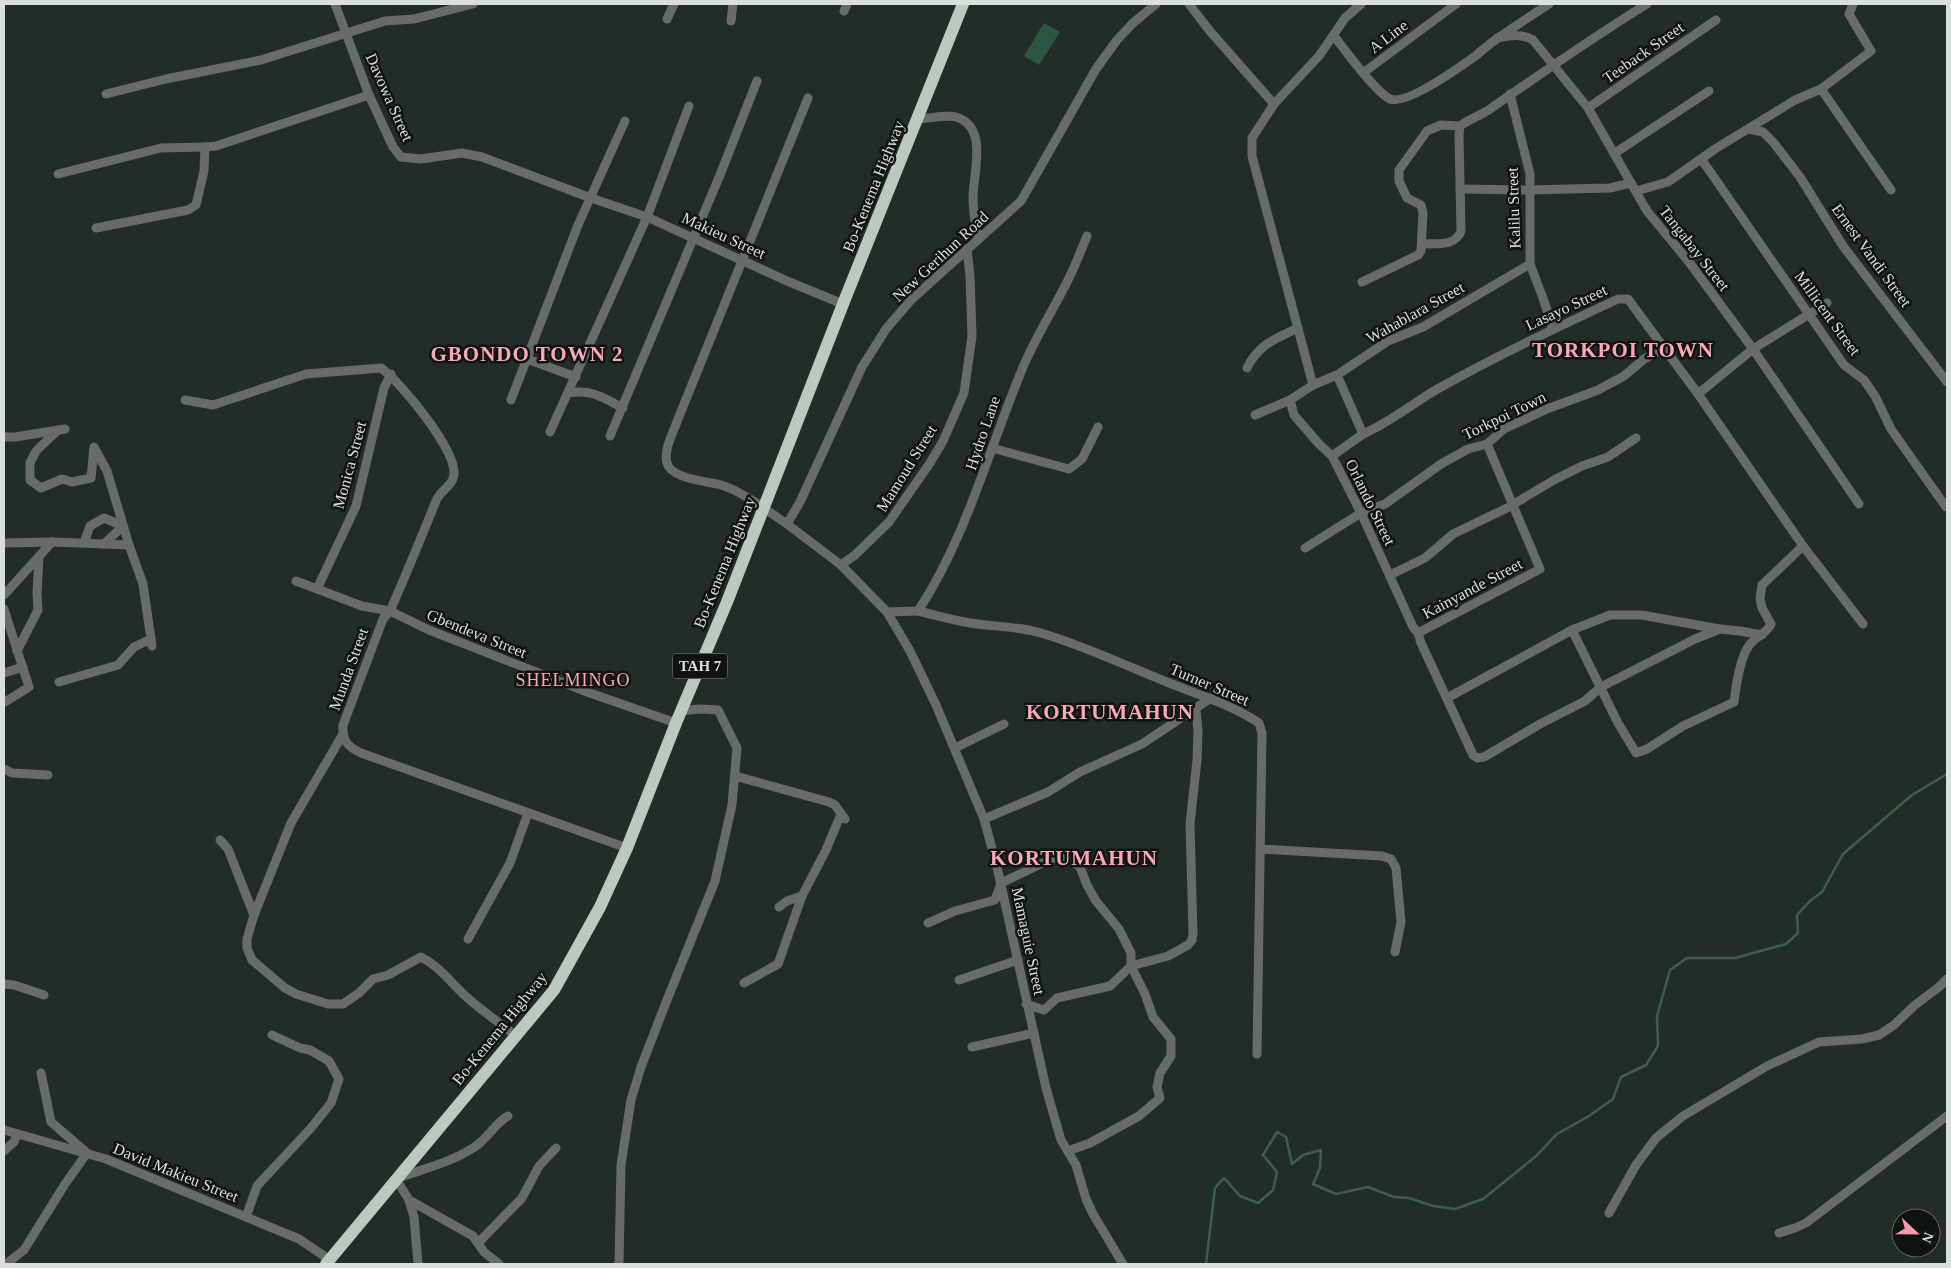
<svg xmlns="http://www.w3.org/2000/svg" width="1951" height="1268" font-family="'Times New Roman',serif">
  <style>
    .green { fill: #2b5741 }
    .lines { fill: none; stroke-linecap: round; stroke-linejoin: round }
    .stream { stroke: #415b4f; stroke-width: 2.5 }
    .minor { stroke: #676c69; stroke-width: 9 }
    .highway { stroke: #bcc9c1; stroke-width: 12 }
    .labels { text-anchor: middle; stroke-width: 5; stroke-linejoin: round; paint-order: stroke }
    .shield { fill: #0f1411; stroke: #9ca29e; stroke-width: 1 }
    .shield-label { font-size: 15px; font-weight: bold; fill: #d9dfdb }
    .street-label { font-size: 16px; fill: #d9dfdb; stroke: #0f1411 }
    .neighbourhood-label { font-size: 18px; letter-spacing: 1px; fill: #fca8b4; stroke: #0f1411 }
    .district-label { font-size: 21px; font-weight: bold; letter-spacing: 1px; fill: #fca8b4; stroke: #0f1411 }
  </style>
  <rect width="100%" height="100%" fill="#232d27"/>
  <polygon class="green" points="1044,23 1060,32 1039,65 1024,56"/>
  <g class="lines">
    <polyline class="stream" points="1206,1264 1215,1188 1224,1178 1240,1196 1258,1203 1273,1190 1277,1172 1263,1155 1277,1132 1286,1137 1292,1164 1303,1155 1321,1150 1320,1168 1313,1184 1336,1194 1368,1187 1394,1197 1409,1198 1433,1206 1455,1209 1483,1199 1535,1157 1557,1134 1589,1116 1613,1099 1621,1077 1646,1065 1658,1046 1657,1016 1670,970 1687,958 1735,958 1786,944 1798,933 1797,915 1810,901 1822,892 1843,854 1912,795 1947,774"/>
    <g class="minor">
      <polyline points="335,4 369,95 393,147 401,157 421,159 462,153 482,157 591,198 647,217 787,281 843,304"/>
      <polyline points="1189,4 1209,30 1274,104"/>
      <polyline points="1361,4 1345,18 1319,56 1274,104 1252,138 1252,156 1313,385 1290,400 1294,415 1319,444 1332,456 1361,513 1413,627 1418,633 1421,643 1473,755 1477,758 1484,757 1540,724 1585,701 1601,687 1695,639 1720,629 1740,631 1762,635"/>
      <polyline points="844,11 847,4"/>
      <polyline points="667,19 674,4"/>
      <polyline points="731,21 733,4"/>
      <path d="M1334,36C1345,50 1376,93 1390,99C1406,106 1460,67 1474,57C1482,51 1489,44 1498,38C1515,26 1532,15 1549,4"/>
      <path d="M1497,38C1511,36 1521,33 1533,40L1588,108L1647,211L1689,262L1753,349L1859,504"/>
      <polyline points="1363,73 1456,4"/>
      <polyline points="1821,89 1871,51 1849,14 1853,4"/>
      <polyline points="106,94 166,79 261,60 385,21 414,19 473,4"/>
      <polyline points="1510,94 1530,174 1530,264 1543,298 1553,329"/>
      <path d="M808,98L678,419C674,431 663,450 667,463C671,479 707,481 721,485C742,491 769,512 787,524L800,502L862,367L886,329L911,300L1021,201L1096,69L1117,40L1133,23L1156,4"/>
      <polyline points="1588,108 1716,20"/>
      <path d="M918,119C928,119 946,114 956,117C989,127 973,173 973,198C973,212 976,226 978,240"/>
      <polyline points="1749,129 1763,132 1773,142 1800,177 1843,246 1947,382"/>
      <polyline points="1615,153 1709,91"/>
      <polyline points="1702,160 1844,365 1864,380 1875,396 1891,429 1946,507"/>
      <polyline points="58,174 161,148 205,147"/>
      <polyline points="1460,189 1530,190 1610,188 1631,183"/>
      <polyline points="1636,191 1668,182 1715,149 1795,100 1821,89 1891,190"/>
      <polyline points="96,228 188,210 196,205 204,171 205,147 216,146 369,95"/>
      <path d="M1422,244C1437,243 1455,247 1461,231L1459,135L1460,126C1469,119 1480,116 1490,109C1542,73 1593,37 1647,4"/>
      <polyline points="1362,282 1418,255 1421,251 1423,213 1421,205 1407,198 1399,181 1399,170 1427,131 1441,125 1460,126"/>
      <polyline points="527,359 576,377"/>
      <path d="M1247,368C1259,344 1275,339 1298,328"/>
      <path d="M1337,375L1363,434C1391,422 1414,402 1441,387C1498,355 1558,327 1618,299H1628L1698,394L1803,546"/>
      <polyline points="1313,385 1337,375 1388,341 1423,327 1530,264"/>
      <path d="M569,393C591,389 604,398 623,408"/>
      <polyline points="1698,394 1753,349 1827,303"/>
      <path d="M185,400L213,405L306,374L381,368C401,382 455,449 454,473C454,486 440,490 436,501C421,538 406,575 390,611L383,619L343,725C342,741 348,747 361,753L627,848"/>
      <polyline points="511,400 578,225 625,121"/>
      <polyline points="1255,415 1290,400"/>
      <polyline points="57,431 36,451 30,463 30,480 41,488 62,479 72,482 91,478 94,447 107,471 129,545 143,584 152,646"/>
      <polyline points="550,432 647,217 689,106"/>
      <polyline points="610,436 720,175 757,81"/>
      <polyline points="4,437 15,437 65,429"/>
      <polyline points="992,448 1069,469 1082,459 1098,427"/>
      <polyline points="1332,456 1363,434"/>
      <polyline points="787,524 841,565 887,612 910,651 936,705 984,819 997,867 1046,1088 1061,1140 1076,1165 1086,1199 1093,1214 1123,1264"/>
      <polyline points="4,543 52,542 129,545"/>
      <polyline points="84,543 90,526 104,518 123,526 104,544"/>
      <polyline points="1305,548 1361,513 1385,504 1441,464 1468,449 1487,444 1504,429 1547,409 1598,390 1624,376 1644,359 1664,348"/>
      <polyline points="841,565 855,555 889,522 930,463 943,441 964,393 972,336 970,276 967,249"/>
      <polyline points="1390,575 1425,558 1453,534 1507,508 1554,480 1582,466 1608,457 1636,438"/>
      <polyline points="296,581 362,606 390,611 429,630 587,692 676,723"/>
      <polyline points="317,589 356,506 384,388 391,374"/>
      <polyline points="4,595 52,542"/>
      <polyline points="4,609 29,687 5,702"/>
      <path d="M918,611C935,615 952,620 970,623C994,627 1017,626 1041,633C1082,645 1122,664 1162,680C1195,694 1229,703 1259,723L1262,733C1260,840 1258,947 1257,1054"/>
      <path d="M887,612L918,611C966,538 988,452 1021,372C1034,339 1054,309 1069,278C1076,264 1081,250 1087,236"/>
      <path d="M1572,630L1618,723L1636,753L1647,749L1683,726L1734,702C1736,686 1740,655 1751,643C1758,635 1766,634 1771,624L1762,608L1760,598L1762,585L1803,546L1863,624"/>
      <polyline points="1418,633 1540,569 1487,444"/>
      <polyline points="17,651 38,610 37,594 39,556"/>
      <polyline points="4,673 23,667"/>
      <polyline points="59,682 118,665 134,647 151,639"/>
      <polyline points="1447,698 1572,630 1610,615 1642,615 1719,629"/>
      <polyline points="955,748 1004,724"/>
      <polyline points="4,769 12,773 48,775"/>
      <polyline points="735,776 829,802 835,805 845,819"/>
      <polyline points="984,819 1048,792 1080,772 1142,744 1211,698"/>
      <path d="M220,840L228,849L254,915L247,939V948L252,960L285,988L296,994L328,1004H343L359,993L373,979L388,975L421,957C441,967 453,986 470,1000C485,1013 501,1024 516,1036"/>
      <polyline points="1261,849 1382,856 1391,859 1396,868 1401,922 1395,952"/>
      <polyline points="779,907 787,901 802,896 826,850 841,814"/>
      <polyline points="254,915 291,823 343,734"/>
      <polyline points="928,923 955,911 995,900 1001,883 1060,855 1080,867 1087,885 1096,901 1119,929 1131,953 1131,966 1145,994 1153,1017 1171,1039 1171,1056 1160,1073 1157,1087 1160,1098 1139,1116 1090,1143 1068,1151"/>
      <polyline points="468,939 510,863 528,813"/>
      <polyline points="959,980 1018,960"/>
      <polyline points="744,983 778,964 802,896"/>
      <polyline points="4,984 14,985 44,995"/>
      <polyline points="1026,1004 1044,1010 1057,998 1110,986 1131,966 1168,956 1188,945 1192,940 1193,933 1190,824 1197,760 1198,731 1196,710"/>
      <polyline points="972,1047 1034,1033"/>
      <polyline points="4,1130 106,1159 299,1239 330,1260"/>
      <polyline points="4,1151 14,1142 17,1135"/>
      <polyline points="409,1200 473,1236 484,1252 499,1264"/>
      <polyline points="1609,1213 1636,1165 1656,1138 1683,1116 1767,1066 1819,1042 1862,1039 1879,1035 1894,1025 1915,1005 1939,987 1947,979"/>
      <polyline points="246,1217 257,1186 311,1128 331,1103 339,1079 329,1061 310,1050 300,1048 272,1035"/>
      <polyline points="1779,1233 1795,1228 1806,1223 1947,1116"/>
      <polyline points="478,1243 522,1198 539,1166 556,1148"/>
      <polyline points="6,1264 24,1250 65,1184 87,1153 51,1122 41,1073"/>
      <path d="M418,1264L414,1217L409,1200L396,1179C422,1169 450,1163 473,1148C487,1140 494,1124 508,1116"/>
      <polyline points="619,1264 621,1165 631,1100 641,1067 667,1000 715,881 732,805 737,748 718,710 700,709 681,711"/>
    </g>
    <polyline class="highway" points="326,1264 554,990 600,907 627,848 676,723 727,602 843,304 963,4"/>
  </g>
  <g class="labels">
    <rect class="shield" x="672.5" y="653.5" width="55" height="25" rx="4"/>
    <g class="shield-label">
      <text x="700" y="671">TAH 7</text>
    </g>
    <g class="street-label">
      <text transform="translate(1388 36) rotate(-37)" y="6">A Line</text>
      <text transform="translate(1643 52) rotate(-35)" y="6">Teeback Street</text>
      <text transform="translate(390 97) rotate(66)" y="6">Davowa Street</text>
      <text transform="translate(873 186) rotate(-68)" y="6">Bo-Kenema Highway</text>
      <text transform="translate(1513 208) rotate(-92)" y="6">Kalilu Street</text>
      <text transform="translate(724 235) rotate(25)" y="6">Makieu Street</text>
      <text transform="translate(1695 248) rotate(52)" y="6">Tangabay Street</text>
      <text transform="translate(1872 255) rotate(54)" y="6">Ernest Vandi Street</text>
      <text transform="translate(940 256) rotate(-43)" y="6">New Gerihun Road</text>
      <text transform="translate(1566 307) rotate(-25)" y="6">Lasayo Street</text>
      <text transform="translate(1415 312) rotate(-29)" y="6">Wahablara Street</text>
      <text transform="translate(1828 313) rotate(54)" y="6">Millicent Street</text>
      <text transform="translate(1504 415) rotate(-26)" y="6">Torkpoi Town</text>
      <text transform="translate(982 433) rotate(-71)" y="6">Hydro Lane</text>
      <text transform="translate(349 465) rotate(-75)" y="6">Monica Street</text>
      <text transform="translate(906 468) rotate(-58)" y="6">Mamoud Street</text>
      <text transform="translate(1371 502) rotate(64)" y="6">Orlando Street</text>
      <text transform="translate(724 562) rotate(-68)" y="6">Bo-Kenema Highway</text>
      <text transform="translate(1472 588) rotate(-28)" y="6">Kainyande Street</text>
      <text transform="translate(477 633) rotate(22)" y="6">Gbendeva Street</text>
      <text transform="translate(348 669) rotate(-70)" y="6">Munda Street</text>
      <text transform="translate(1210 684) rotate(23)" y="6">Turner Street</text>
      <text transform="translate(1029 941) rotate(78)" y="6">Mamaguie Street</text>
      <text transform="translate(499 1028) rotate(-51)" y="6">Bo-Kenema Highway</text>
      <text transform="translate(176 1172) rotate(22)" y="6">David Makieu Street</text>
    </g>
    <g class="neighbourhood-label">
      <text x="573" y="686">SHELMINGO</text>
    </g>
    <g class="district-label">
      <text x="1623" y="357">TORKPOI TOWN</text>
      <text x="527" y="361">GBONDO TOWN 2</text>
      <text x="1110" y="719">KORTUMAHUN</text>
      <text x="1074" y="865">KORTUMAHUN</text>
    </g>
  </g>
  <rect width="1951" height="1268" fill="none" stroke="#d9dfdb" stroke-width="10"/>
  <g transform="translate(1916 1233) rotate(112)"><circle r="24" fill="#0f1411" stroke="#606562"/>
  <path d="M0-4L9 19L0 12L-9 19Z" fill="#f39aa7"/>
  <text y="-8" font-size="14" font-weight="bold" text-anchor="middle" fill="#d9dfdb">N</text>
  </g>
</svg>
